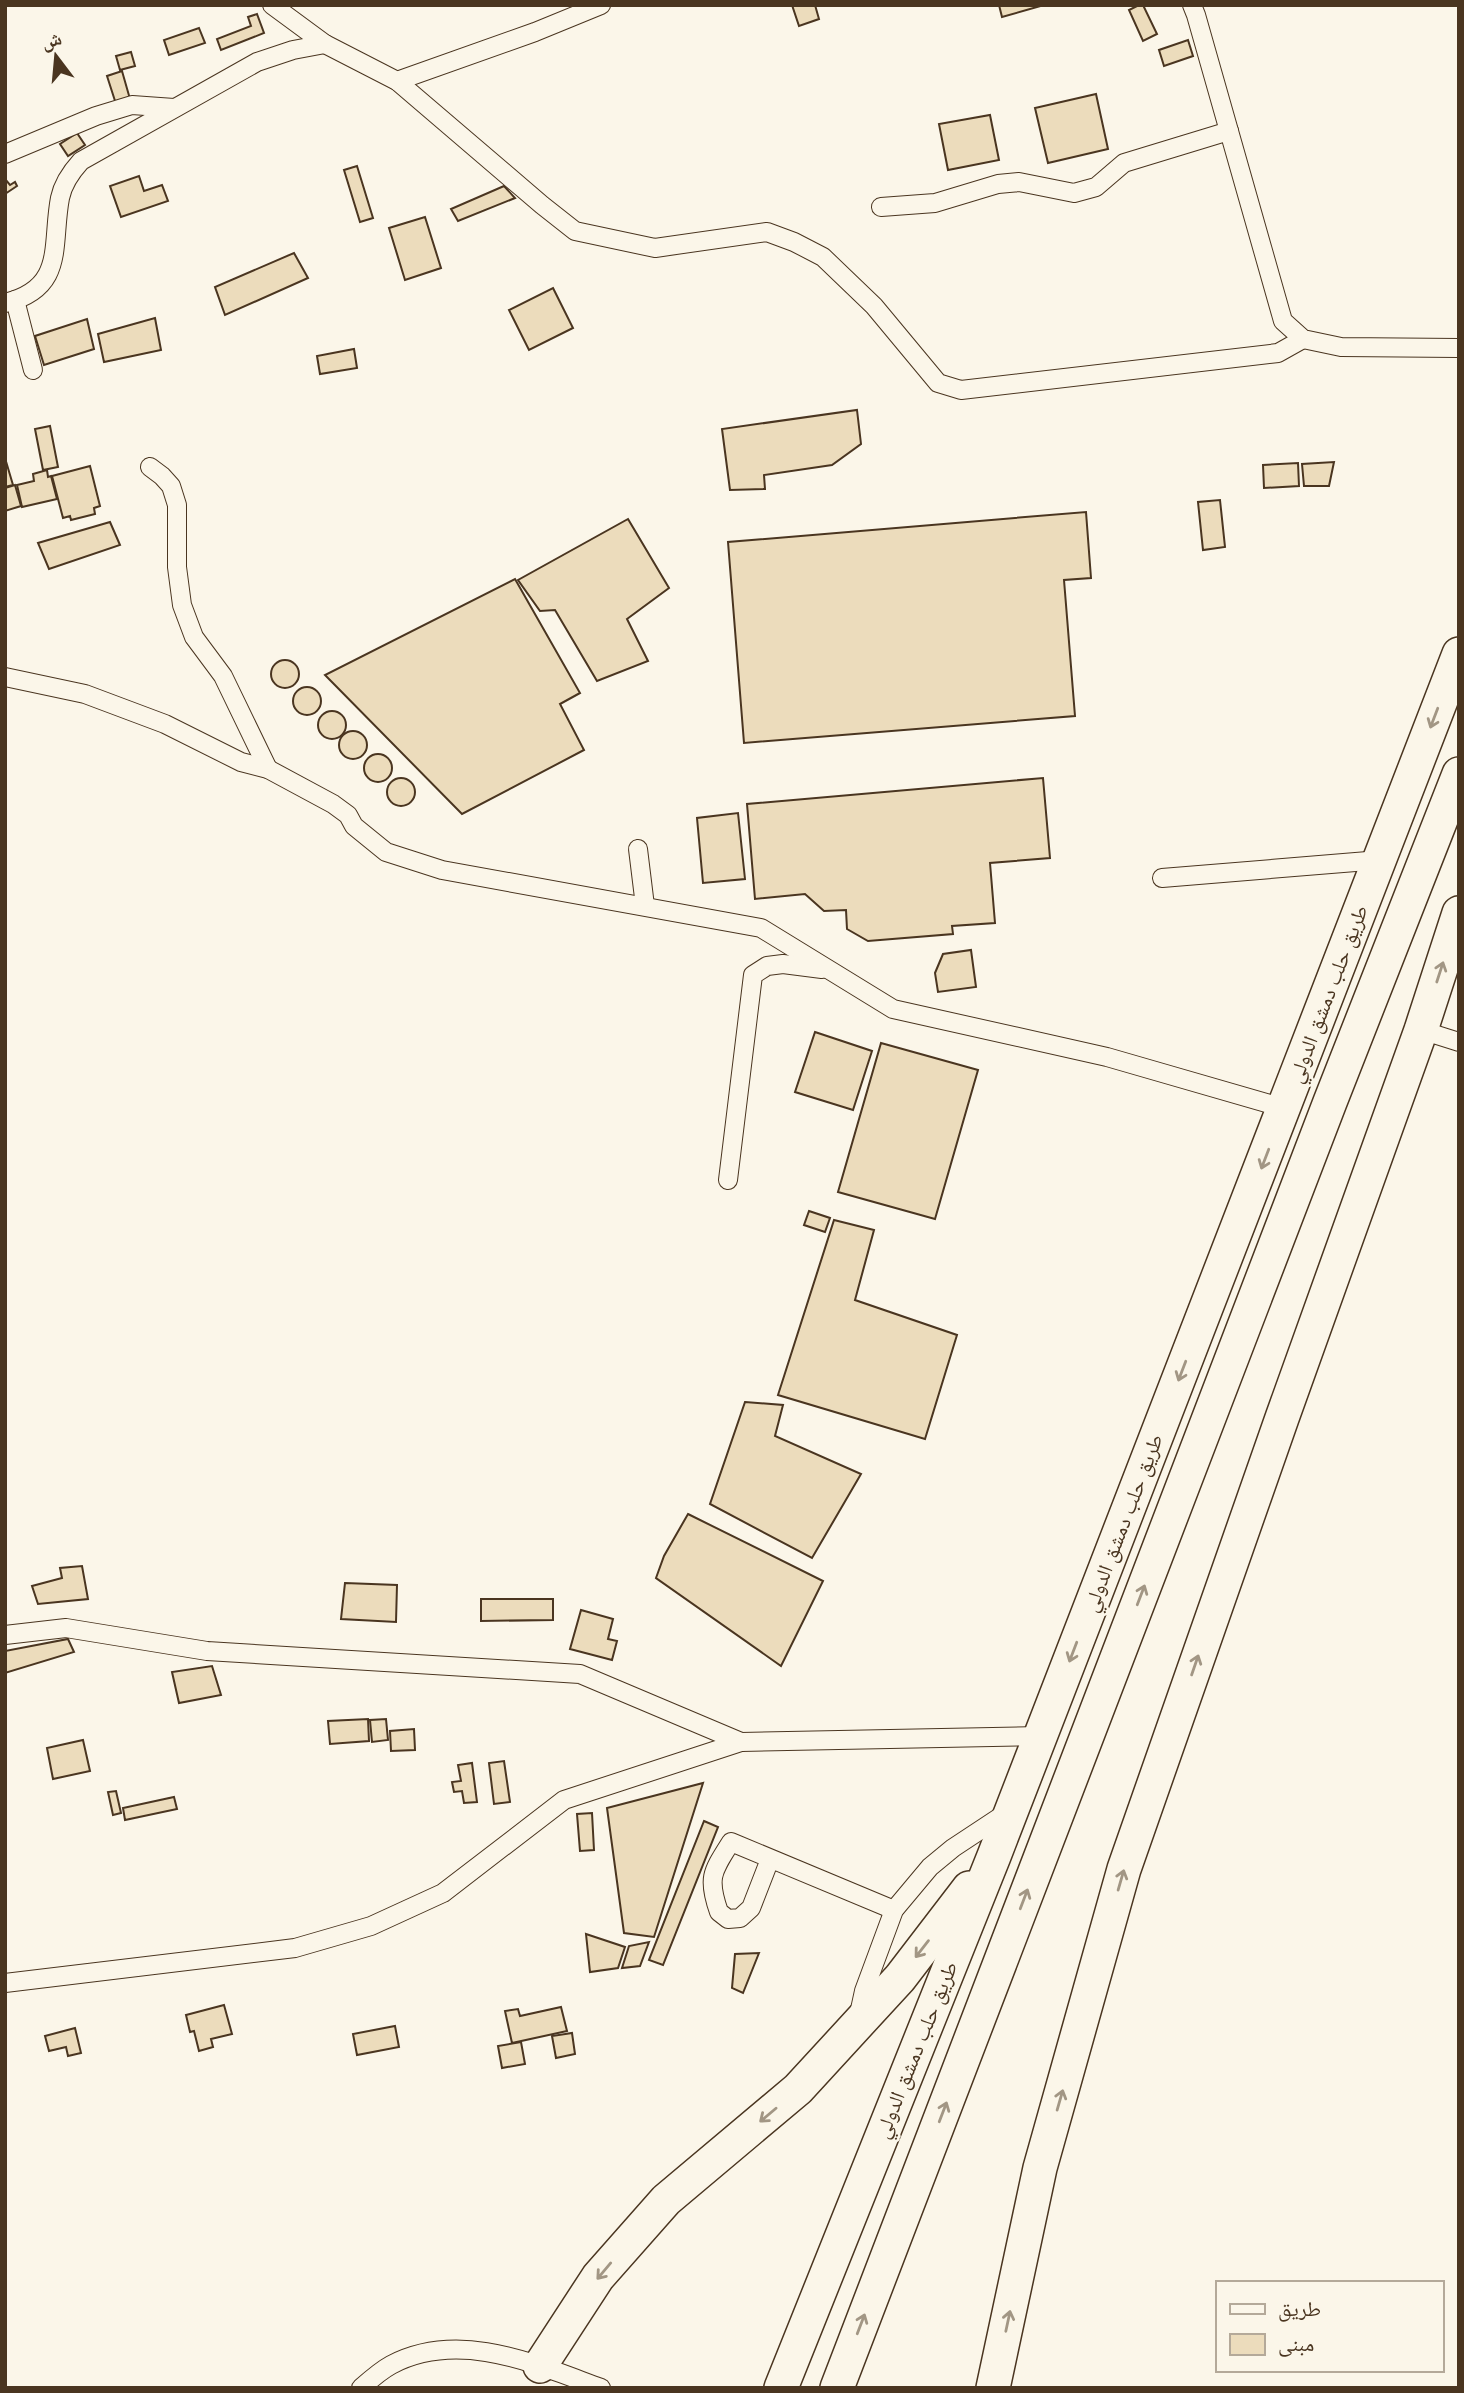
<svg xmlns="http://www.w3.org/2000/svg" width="1464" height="2393" font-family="'Space Grotesk','Noto Naskh Arabic',sans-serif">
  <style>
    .building { fill: #ecdcbc; stroke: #4a3520; stroke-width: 2 }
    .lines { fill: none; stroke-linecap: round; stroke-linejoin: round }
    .minor-casing { stroke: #4a3520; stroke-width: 20 }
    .motorway-casing { stroke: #4a3520; stroke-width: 36 }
    .minor { stroke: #fbf6e9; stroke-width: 18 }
    .motorway { stroke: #fbf6e9; stroke-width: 33 }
    .oneway { stroke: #a29684 }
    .labels { text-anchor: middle; stroke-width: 5; stroke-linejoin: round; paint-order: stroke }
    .street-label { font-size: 21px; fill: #4a3520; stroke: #fbf6e9 }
  </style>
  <rect width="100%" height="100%" fill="#fbf6e9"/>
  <g class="building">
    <polygon points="792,5 815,5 819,19 799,26"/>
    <polygon points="999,5 1044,5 1002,17"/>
    <polygon points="1139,5 1143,5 1157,34 1143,41 1129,10"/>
    <polygon points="257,14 264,33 221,50 217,39 251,26 248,17"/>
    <polygon points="199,28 205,43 169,55 164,40"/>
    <polygon points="1188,40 1193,56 1164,66 1159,50"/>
    <polygon points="131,52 135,66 120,70 116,56"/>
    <polygon points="122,71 130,99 116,104 107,76"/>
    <polygon points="1096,94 1108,149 1048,163 1035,108"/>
    <polygon points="990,115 999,160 948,170 939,124"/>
    <polygon points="77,133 85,145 68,156 60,144"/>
    <polygon points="357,166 373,218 360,222 344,170"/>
    <polygon points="139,176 144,191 162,185 168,201 121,217 110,186"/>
    <polygon points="5,179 10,185 15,182 17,186 5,194"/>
    <polygon points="504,186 515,198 458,221 451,209"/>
    <polygon points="425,217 441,268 405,280 389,228"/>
    <polygon points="294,253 308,278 225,315 215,287"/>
    <polygon points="553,288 573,328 529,350 509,310"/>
    <polygon points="155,318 161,350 104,362 98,334"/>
    <polygon points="87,319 94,349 44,365 35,336"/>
    <polygon points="354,349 357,368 320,374 317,356"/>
    <polygon points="857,410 861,444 832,465 764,475 765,489 730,490 722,429"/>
    <polygon points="50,426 58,467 43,470 35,429"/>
    <polygon points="5,458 13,485 5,487"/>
    <polygon points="1334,462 1329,486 1304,486 1302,464"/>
    <polygon points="1298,463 1299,486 1264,488 1263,465"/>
    <polygon points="90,466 100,506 94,508 95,514 71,520 70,516 63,518 52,476"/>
    <polygon points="47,470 48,477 51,476 57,499 22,507 17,485 34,481 33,474"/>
    <polygon points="15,485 21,506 5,511 5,488"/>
    <polygon points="1220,500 1225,547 1203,550 1198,502"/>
    <polygon points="1086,512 1091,578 1064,580 1075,716 744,743 728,542"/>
    <polygon points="628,519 669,588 627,619 648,661 597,681 555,610 540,611 518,580"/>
    <polygon points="110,522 120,545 49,569 38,543"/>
    <polygon points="515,579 580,693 560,704 584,750 462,814 325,675"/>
    <circle cx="285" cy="674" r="14"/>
    <circle cx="307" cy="701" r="14"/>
    <circle cx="332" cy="725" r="14"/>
    <circle cx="353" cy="745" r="14"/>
    <circle cx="378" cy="768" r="14"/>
    <circle cx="401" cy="792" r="14"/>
    <polygon points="1043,778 1050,858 990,863 995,923 952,926 953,934 868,941 847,929 846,910 824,911 805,894 755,899 747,804"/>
    <polygon points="738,813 745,879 703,883 697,818"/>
    <polygon points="971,950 976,987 938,992 935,973 943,954"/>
    <polygon points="815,1032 872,1051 853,1110 795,1092"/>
    <polygon points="881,1043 978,1070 935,1219 838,1192"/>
    <polygon points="809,1211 830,1218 825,1232 804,1225"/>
    <polygon points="834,1220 874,1230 855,1300 957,1335 925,1439 778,1395"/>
    <polygon points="745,1402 783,1405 775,1436 861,1474 812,1558 710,1504"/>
    <polygon points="688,1514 823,1581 781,1666 656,1578 664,1556"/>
    <polygon points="82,1566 88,1599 38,1604 32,1586 62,1578 60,1568"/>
    <polygon points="345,1583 397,1585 396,1622 341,1619"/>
    <polygon points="481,1599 553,1599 553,1620 481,1621"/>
    <polygon points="581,1610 613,1619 608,1639 617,1641 612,1660 570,1649"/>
    <polygon points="68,1639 74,1652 5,1673 5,1651"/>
    <polygon points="212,1666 221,1695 179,1703 172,1672"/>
    <polygon points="368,1719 369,1741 330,1744 328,1721"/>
    <polygon points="386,1719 388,1740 372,1742 370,1720"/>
    <polygon points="414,1729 415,1750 391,1751 390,1731"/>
    <polygon points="83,1740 90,1771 53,1779 47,1748"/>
    <polygon points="504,1761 510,1802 494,1804 489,1763"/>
    <polygon points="472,1763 477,1802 464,1803 462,1791 454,1792 452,1782 461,1781 458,1765"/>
    <polygon points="703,1783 654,1937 624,1933 607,1808"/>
    <polygon points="116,1791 121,1813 113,1815 108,1792"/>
    <polygon points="174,1797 177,1809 125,1820 123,1808"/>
    <polygon points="592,1813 594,1850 580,1851 577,1814"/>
    <polygon points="704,1821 718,1827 663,1965 649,1960"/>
    <polygon points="586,1934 625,1947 618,1968 590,1972"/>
    <polygon points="649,1942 640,1966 622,1968 629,1946"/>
    <polygon points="759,1953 743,1993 732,1988 735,1954"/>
    <polygon points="224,2005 232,2034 211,2039 213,2047 199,2051 194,2031 190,2032 186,2015"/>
    <polygon points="561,2007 567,2031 512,2043 505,2011 518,2009 520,2016"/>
    <polygon points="395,2026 399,2047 357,2055 353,2034"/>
    <polygon points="75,2028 81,2053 68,2056 66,2047 49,2051 45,2036"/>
    <polygon points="572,2033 575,2054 556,2058 552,2036"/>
    <polygon points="521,2042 525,2064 502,2068 498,2046"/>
  </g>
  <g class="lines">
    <g class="minor-casing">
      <g id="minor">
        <polyline points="272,5 325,44 397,81 542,205 575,231 655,248 767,232 794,242 823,257 874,306 938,383 961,390 1278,353 1303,339"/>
        <polyline points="1192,5 1196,15 1283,321 1303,339 1341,347 1459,348"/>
        <polyline points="397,81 535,32 601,5"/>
        <polyline points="5,154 96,116 132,105 174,108"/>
        <polyline points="881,207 935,203 998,184 1019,182 1074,193 1096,187 1124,163 1229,131"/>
        <polyline points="15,300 33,370"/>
        <path d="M5,303C66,288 51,245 60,198C63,183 71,172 81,161L257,62L293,50L325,44"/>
        <polyline points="150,467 162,476 171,486 177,505 177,567 182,605 194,637 223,676 268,769"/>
        <polyline points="5,677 85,694 165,724 241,762 268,769 333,804 348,815 354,826 386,852 442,870 761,928 893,1009 1107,1057 1284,1108"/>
        <polyline points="638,849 645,906"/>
        <polyline points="1162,878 1380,860"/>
        <polyline points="1421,1030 1459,1042"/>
        <polyline points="728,1180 753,975 767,966 783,964 822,969"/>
        <polyline points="5,1635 66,1628 207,1651 580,1674 741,1742 1040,1736"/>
        <path d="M770,1859L751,1908L740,1918L728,1919L719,1912C707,1878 712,1872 731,1842L894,1910"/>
        <polyline points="5,1983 295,1948 371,1926 443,1893 564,1800 741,1742"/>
        <polyline points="859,2014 864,1991 894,1910 930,1867 953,1848 1006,1813"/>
        <path d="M361,2388C370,2380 380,2371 391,2365C459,2329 535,2364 601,2388"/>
      </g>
    </g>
    <g class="motorway-casing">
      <g id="motorway">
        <polyline points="540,2366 598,2277 666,2200 798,2089 900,1978 969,1888"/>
        <polyline points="781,2388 994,1856 1459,654"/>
        <polyline points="837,2388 1330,1102 1459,774"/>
        <polyline points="993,2388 1040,2168 1124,1869 1282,1418 1421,1030 1459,913"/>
      </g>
    </g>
    <use href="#minor" class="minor"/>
    <use href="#motorway" class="motorway"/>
  </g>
  <defs><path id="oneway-shaft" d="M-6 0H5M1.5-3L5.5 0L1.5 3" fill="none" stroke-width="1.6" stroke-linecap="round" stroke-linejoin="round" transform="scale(1.75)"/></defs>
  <g class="oneway">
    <use href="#oneway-shaft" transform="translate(1434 718) rotate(111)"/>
    <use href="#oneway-shaft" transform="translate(1440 972) rotate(-72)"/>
    <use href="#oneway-shaft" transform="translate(1265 1159) rotate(111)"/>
    <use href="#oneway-shaft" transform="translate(1182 1371) rotate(111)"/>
    <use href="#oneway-shaft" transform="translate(1141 1595) rotate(-69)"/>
    <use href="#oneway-shaft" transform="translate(1073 1652) rotate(111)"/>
    <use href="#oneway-shaft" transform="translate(1195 1665) rotate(-71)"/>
    <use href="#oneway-shaft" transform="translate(1121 1880) rotate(-74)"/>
    <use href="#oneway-shaft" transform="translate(1024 1899) rotate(-69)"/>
    <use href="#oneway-shaft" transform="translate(922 1949) rotate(128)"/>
    <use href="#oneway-shaft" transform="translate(1060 2100) rotate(-74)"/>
    <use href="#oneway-shaft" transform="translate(943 2112) rotate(-69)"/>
    <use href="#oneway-shaft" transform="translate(768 2115) rotate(140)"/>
    <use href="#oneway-shaft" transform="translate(604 2271) rotate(130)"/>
    <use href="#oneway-shaft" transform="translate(1008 2321) rotate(-78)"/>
    <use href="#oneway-shaft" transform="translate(861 2324) rotate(-69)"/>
  </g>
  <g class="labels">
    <g class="street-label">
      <text transform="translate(1328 994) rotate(-69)" y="7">طريق حلب دمشق الدولي</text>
      <text transform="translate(1123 1523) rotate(-69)" y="7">طريق حلب دمشق الدولي</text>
      <text transform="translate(916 2050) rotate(-68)" y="7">طريق حلب دمشق الدولي</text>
    </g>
  </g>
  <rect width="1464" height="2393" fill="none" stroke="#4a3520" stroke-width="14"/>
  <rect x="1216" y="2281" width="228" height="91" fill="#fbf6e9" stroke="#b4a999" stroke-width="2"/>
  <rect x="1230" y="2304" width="35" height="10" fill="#fbf6e9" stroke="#b4a999" stroke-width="2"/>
  <text x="1278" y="2316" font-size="21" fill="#4a3520">طريق</text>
  <rect x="1230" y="2334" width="35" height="21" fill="#ecdcbc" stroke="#b4a999" stroke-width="2"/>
  <text x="1278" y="2351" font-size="21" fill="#4a3520">مبنى</text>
  <g transform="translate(56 56) rotate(344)" stroke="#fbf6e9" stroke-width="5" paint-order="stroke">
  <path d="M0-5L12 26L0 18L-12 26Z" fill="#4a3520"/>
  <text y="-10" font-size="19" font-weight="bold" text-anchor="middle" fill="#4a3520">ش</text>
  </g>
</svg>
